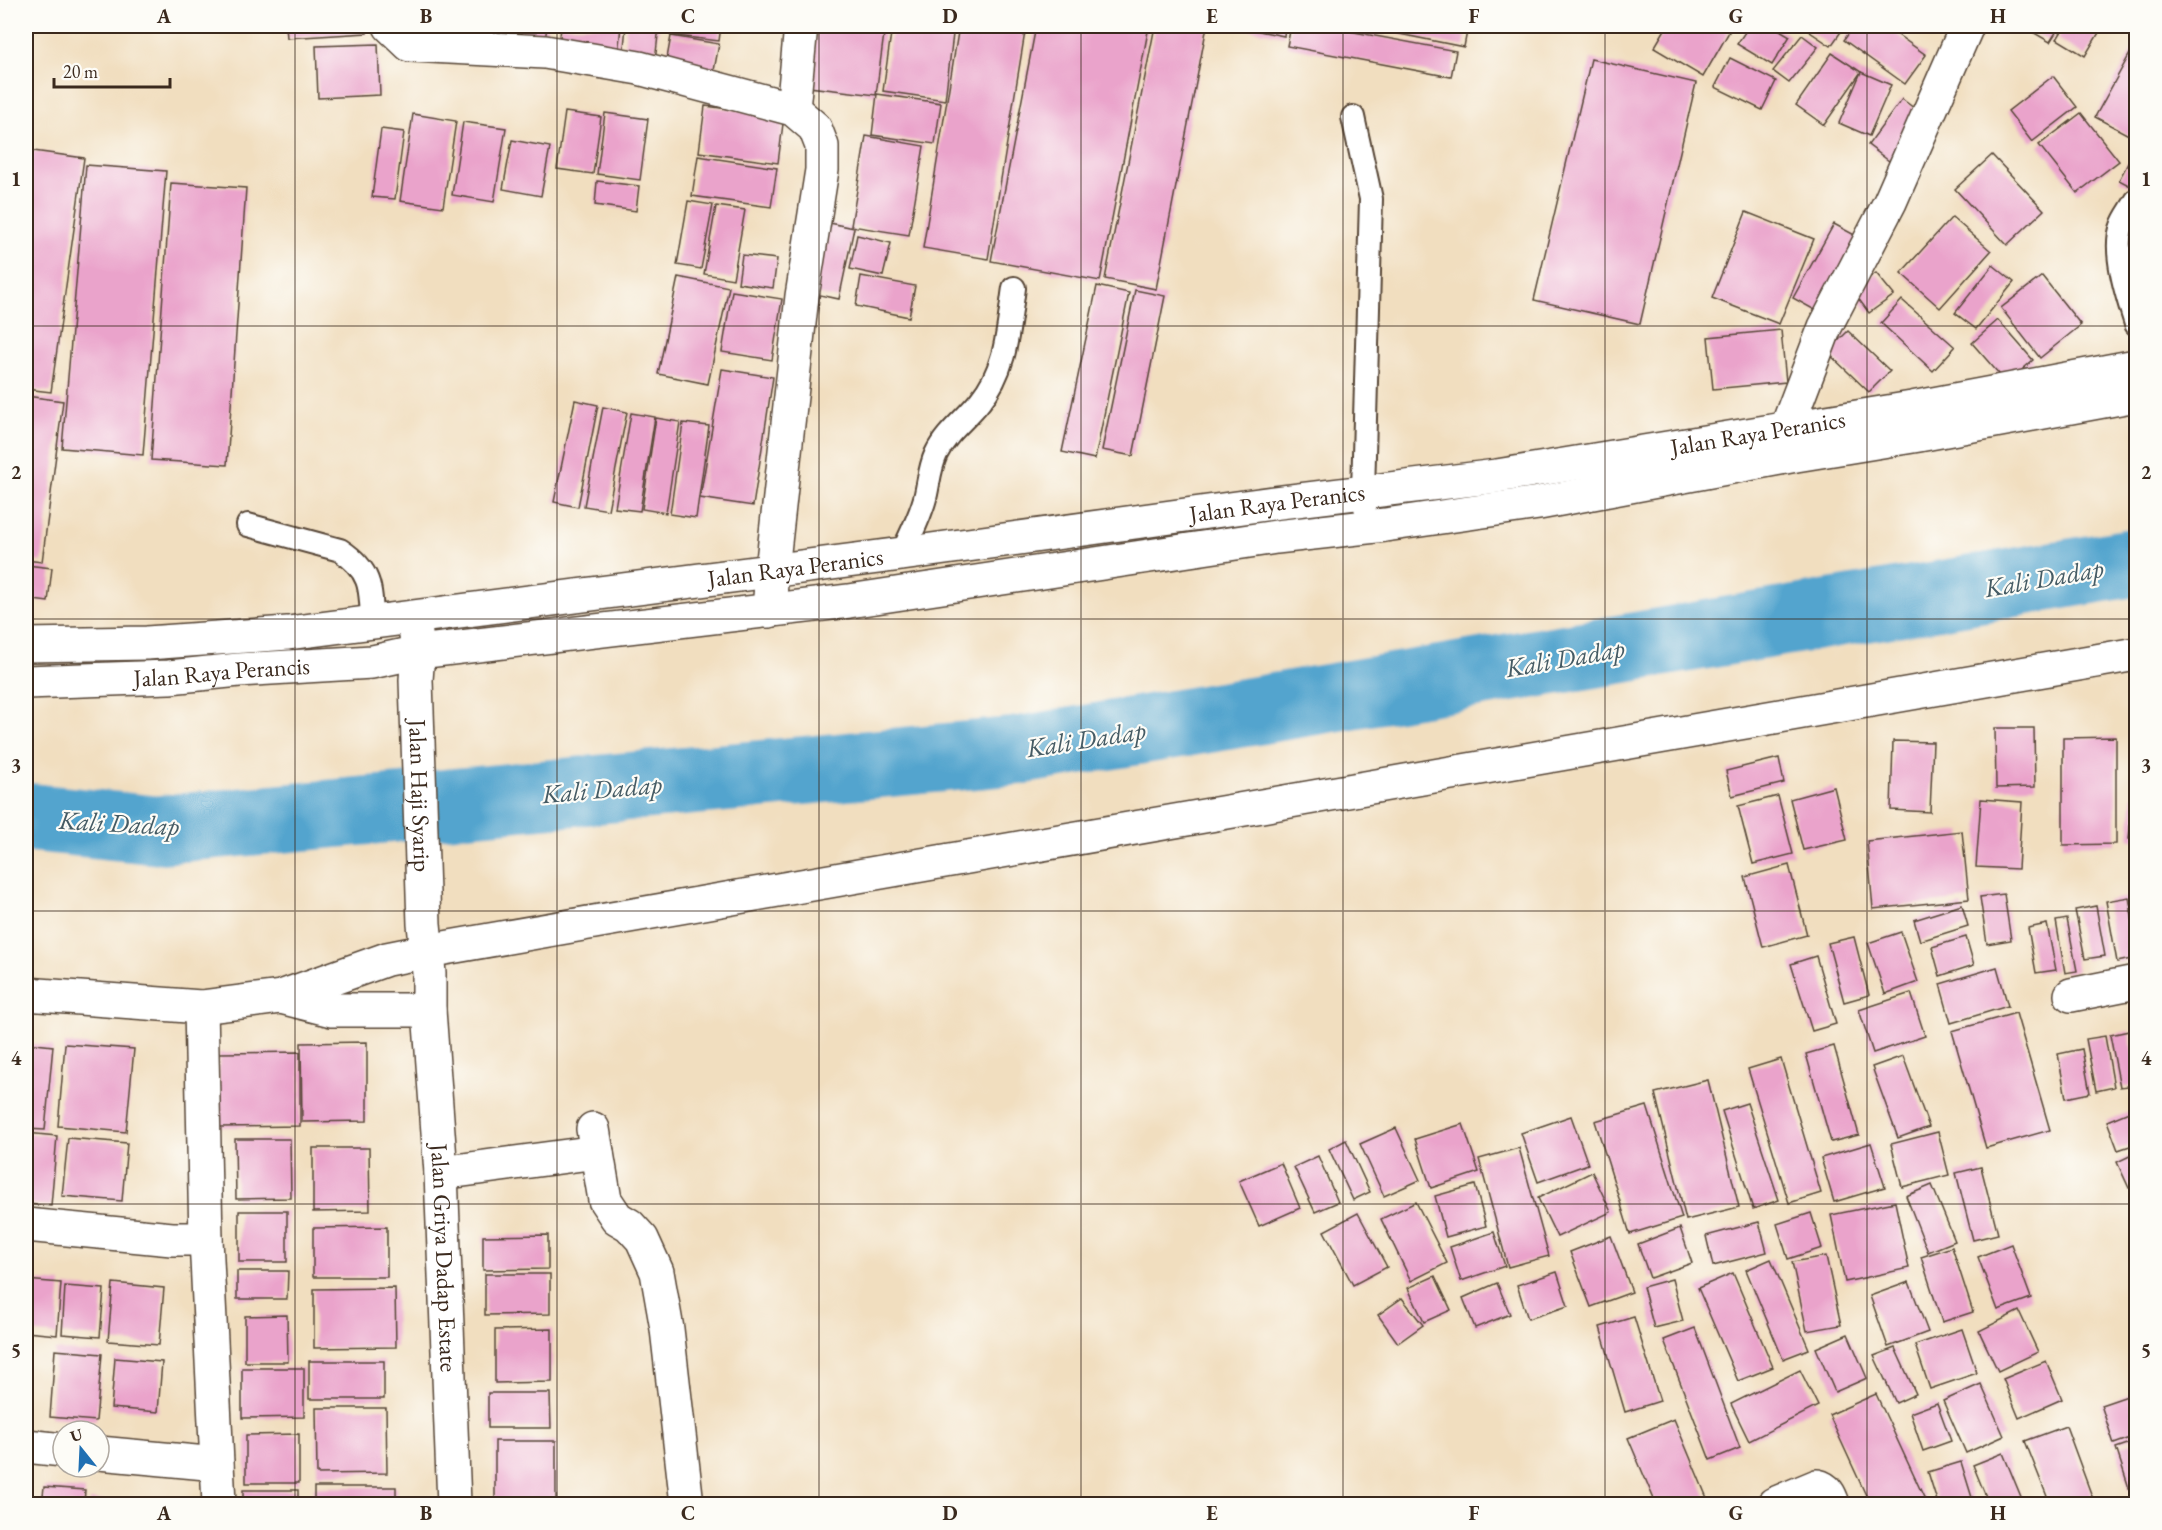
<svg xmlns="http://www.w3.org/2000/svg" width="2162" height="1530" font-family="'EB Garamond',serif">
  <style>
    .lines { fill: none; stroke-linecap: round; stroke-linejoin: round }
    .river { stroke: #53a4ce; stroke-width: 69 }
    .building { fill: #eaa3cb }
    .service-casing { stroke: #564536; stroke-width: 26 }
    .minor-casing { stroke: #564536; stroke-width: 36 }
    .tertiary-casing { stroke: #564536; stroke-width: 36 }
    .service { stroke: #fff; stroke-width: 22 }
    .minor { stroke: #fff; stroke-width: 33 }
    .tertiary { stroke: #fff; stroke-width: 33 }
    .grid { fill: none; stroke: #3b2a1e; stroke-width: 1.5; stroke-opacity: 0.55 }
    .labels { text-anchor: middle; stroke-width: 4.5; stroke-linejoin: round; paint-order: stroke }
    .street-label { font-size: 24px; fill: #3b2a1e; stroke: #fdfcf7 }
    .water-label { font-size: 26px; font-style: italic; fill: #455b64; stroke: #fdfcf7 }
    .neatline { fill: none; stroke: #3b2a1e; stroke-width: 2 }
    .grid-label { font-size: 20px; text-anchor: middle; font-weight: bold; fill: #3b2a1e }
  </style>
  <rect width="100%" height="100%" fill="#fdfcf7"/>
  <filter id="ink" filterUnits="userSpaceOnUse"><feTurbulence type="fractalNoise" baseFrequency=".0167" numOctaves="2"/><feDisplacementMap in="SourceGraphic" scale="12" xChannelSelector="R" yChannelSelector="G"/><feConvolveMatrix kernelMatrix="1 2 1 2 8 2 1 2 1" color-interpolation-filters="sRGB"/></filter>
  <filter id="wash" filterUnits="userSpaceOnUse"><feTurbulence type="fractalNoise" baseFrequency=".008" numOctaves="4" result="noise"/><feDisplacementMap in="SourceGraphic" scale="24" xChannelSelector="R" yChannelSelector="G"/><feGaussianBlur stdDeviation="1.35" result="paint"/><feColorMatrix in="noise" values="0 0 0 0 0 0 0 0 0 0 0 0 0 0 0 0 0 1.4 0 .05"/><feComposite in="paint" operator="in"/></filter>
  <g filter="url(#wash)">
    <rect width="100%" height="100%" fill="#f1debf"/>
    <g class="lines">
      <polyline class="river" points="26,817 156,830 1016,751 2136,562"/>
    </g>
    <g id="blocks">
      <g class="building">
        <polygon points="286,26 366,26 367,33 287,38"/>
        <polygon points="424,26 459,26 460,29 425,33"/>
        <polygon points="491,26 547,26 545,41 490,32"/>
        <polygon points="561,26 621,26 618,55 559,49"/>
        <polygon points="626,26 659,26 655,62 623,58"/>
        <polygon points="672,26 721,26 719,41 670,35"/>
        <polygon points="818,26 885,26 876,95 809,87"/>
        <polygon points="892,26 954,26 945,100 883,91"/>
        <polygon points="959,26 1026,26 988,259 923,248"/>
        <polygon points="1036,26 1149,26 1100,281 991,261"/>
        <polygon points="1155,26 1207,26 1156,289 1105,279"/>
        <polygon points="1234,26 1285,26 1284,36"/>
        <polygon points="1291,26 1322,26 1456,51 1451,77 1287,46"/>
        <polygon points="1360,26 1468,26 1464,47"/>
        <polygon points="1667,26 1718,26 1729,32 1703,77 1654,48"/>
        <polygon points="1749,26 1773,26 1790,36 1772,65 1737,44"/>
        <polygon points="1801,26 1845,26 1831,46"/>
        <polygon points="1854,26 1885,26 1926,55 1905,84 1844,40"/>
        <polygon points="2022,26 2060,26 2050,42"/>
        <polygon points="2065,26 2103,26 2085,56 2057,39"/>
        <polygon points="1802,35 1818,47 1789,83 1773,71"/>
        <polygon points="671,36 719,44 713,76 665,69"/>
        <polygon points="2136,43 2136,139 2095,117"/>
        <polygon points="378,44 380,95 318,98 316,46"/>
        <polygon points="1832,53 1861,72 1824,125 1796,105"/>
        <polygon points="1730,58 1776,81 1762,110 1715,87"/>
        <polygon points="1591,59 1696,83 1640,324 1534,300"/>
        <polygon points="1861,72 1891,85 1869,136 1839,123"/>
        <polygon points="2053,76 2077,107 2032,142 2008,111"/>
        <polygon points="877,94 941,103 935,144 872,135"/>
        <polygon points="1902,99 1923,115 1889,161 1868,145"/>
        <polygon points="705,106 784,116 778,163 699,152"/>
        <polygon points="565,112 601,117 593,174 557,169"/>
        <polygon points="605,113 648,119 640,180 597,174"/>
        <polygon points="2081,113 2119,161 2077,193 2039,145"/>
        <polygon points="413,114 456,121 443,207 400,201"/>
        <polygon points="463,122 506,128 494,202 452,195"/>
        <polygon points="381,129 404,132 395,199 372,197"/>
        <polygon points="866,136 924,146 909,235 851,226"/>
        <polygon points="512,140 550,147 541,196 503,189"/>
        <polygon points="2136,148 2136,189 2119,180"/>
        <polygon points="26,150 84,158 51,392 26,389"/>
        <polygon points="1992,155 2044,210 2007,245 1955,189"/>
        <polygon points="698,156 777,168 771,207 692,196"/>
        <polygon points="86,165 166,171 143,455 62,448"/>
        <polygon points="597,181 639,186 636,211 595,205"/>
        <polygon points="171,183 246,188 227,465 151,460"/>
        <polygon points="688,201 713,205 701,269 677,265"/>
        <polygon points="716,206 745,210 733,279 704,274"/>
        <polygon points="1746,212 1814,239 1779,324 1712,298"/>
        <polygon points="1952,217 1991,251 1940,308 1901,273"/>
        <polygon points="820,221 854,228 839,299 806,292"/>
        <polygon points="1834,224 1862,239 1822,314 1793,298"/>
        <polygon points="857,235 891,243 883,276 850,269"/>
        <polygon points="742,255 777,259 773,288 738,283"/>
        <polygon points="1993,265 2014,282 1976,329 1955,313"/>
        <polygon points="1876,273 1894,295 1869,313 1852,290"/>
        <polygon points="861,276 915,286 909,317 856,306"/>
        <polygon points="2042,276 2081,325 2040,358 2001,308"/>
        <polygon points="678,277 729,287 708,384 658,374"/>
        <polygon points="1097,286 1129,293 1095,459 1062,452"/>
        <polygon points="1135,290 1165,296 1133,456 1102,450"/>
        <polygon points="732,291 782,299 772,360 722,352"/>
        <polygon points="1902,300 1955,347 1933,371 1881,323"/>
        <polygon points="1998,320 2033,360 2007,383 1972,343"/>
        <polygon points="1781,330 1786,382 1713,389 1708,337"/>
        <polygon points="1848,331 1890,371 1869,392 1827,352"/>
        <polygon points="722,369 773,377 753,506 700,498"/>
        <polygon points="26,396 63,401 42,562 26,560"/>
        <polygon points="575,400 598,405 578,507 554,502"/>
        <polygon points="603,407 627,412 608,510 584,506"/>
        <polygon points="631,413 655,417 640,511 615,508"/>
        <polygon points="656,418 680,422 666,513 642,509"/>
        <polygon points="683,423 709,426 696,518 670,514"/>
        <polygon points="26,565 52,568 48,602 26,599"/>
        <polygon points="1995,728 2034,728 2035,787 1996,788"/>
        <polygon points="2116,737 2116,844 2063,845 2063,738"/>
        <polygon points="1893,741 1933,742 1930,812 1891,810"/>
        <polygon points="1779,758 1784,783 1732,796 1726,771"/>
        <polygon points="1834,787 1847,840 1803,850 1790,799"/>
        <polygon points="2133,794 2136,795 2136,839 2129,839"/>
        <polygon points="1778,796 1793,854 1753,864 1738,806"/>
        <polygon points="1981,799 2022,802 2018,869 1976,867"/>
        <polygon points="1962,831 1969,899 1873,909 1867,841"/>
        <polygon points="1789,865 1807,935 1763,947 1745,877"/>
        <polygon points="2004,894 2011,940 1987,944 1980,897"/>
        <polygon points="2129,897 2136,943 2136,958 2117,962 2106,901"/>
        <polygon points="1962,905 1968,926 1920,941 1914,920"/>
        <polygon points="2096,906 2105,956 2085,959 2075,910"/>
        <polygon points="2067,919 2077,971 2065,973 2056,921"/>
        <polygon points="2047,924 2056,970 2036,973 2028,928"/>
        <polygon points="1901,932 1918,982 1885,994 1868,943"/>
        <polygon points="1854,937 1869,995 1844,1002 1828,943"/>
        <polygon points="1966,937 1974,965 1940,976 1932,947"/>
        <polygon points="1816,956 1836,1024 1812,1031 1791,964"/>
        <polygon points="1997,967 2008,1006 1951,1023 1940,984"/>
        <polygon points="1911,993 1925,1036 1873,1053 1859,1010"/>
        <polygon points="2016,1013 2050,1130 1986,1148 1952,1031"/>
        <polygon points="2129,1031 2136,1073 2136,1085 2120,1087 2110,1035"/>
        <polygon points="2105,1036 2114,1087 2096,1091 2086,1039"/>
        <polygon points="367,1042 367,1121 302,1122 301,1043"/>
        <polygon points="26,1043 53,1046 45,1130 26,1129"/>
        <polygon points="65,1044 134,1049 126,1132 58,1126"/>
        <polygon points="1834,1046 1859,1135 1831,1142 1806,1054"/>
        <polygon points="2082,1049 2090,1093 2066,1098 2058,1054"/>
        <polygon points="300,1052 300,1126 219,1127 219,1053"/>
        <polygon points="1903,1056 1929,1127 1898,1138 1872,1067"/>
        <polygon points="1781,1059 1821,1193 1789,1203 1748,1069"/>
        <polygon points="1708,1080 1739,1207 1686,1220 1655,1093"/>
        <polygon points="1747,1103 1779,1200 1753,1209 1722,1111"/>
        <polygon points="1647,1106 1682,1218 1630,1234 1595,1121"/>
        <polygon points="2136,1109 2136,1144 2118,1150 2107,1121"/>
        <polygon points="1571,1116 1588,1164 1538,1182 1521,1133"/>
        <polygon points="1463,1124 1479,1172 1431,1188 1415,1139"/>
        <polygon points="1396,1128 1420,1180 1384,1196 1360,1144"/>
        <polygon points="1938,1132 1949,1175 1902,1187 1891,1144"/>
        <polygon points="26,1133 57,1136 51,1206 26,1204"/>
        <polygon points="68,1138 127,1143 122,1201 62,1196"/>
        <polygon points="235,1139 290,1139 291,1198 236,1199"/>
        <polygon points="1346,1140 1370,1192 1353,1200 1329,1149"/>
        <polygon points="1871,1143 1885,1187 1834,1202 1821,1158"/>
        <polygon points="313,1148 369,1148 370,1211 313,1212"/>
        <polygon points="1519,1148 1549,1256 1508,1267 1479,1159"/>
        <polygon points="2136,1153 2136,1185 2129,1188 2117,1162"/>
        <polygon points="1318,1156 1338,1202 1315,1212 1294,1167"/>
        <polygon points="1281,1163 1300,1208 1259,1226 1239,1181"/>
        <polygon points="1981,1167 1998,1234 1973,1240 1956,1173"/>
        <polygon points="1592,1172 1611,1212 1557,1237 1538,1198"/>
        <polygon points="1475,1185 1486,1226 1446,1237 1435,1196"/>
        <polygon points="1932,1185 1955,1241 1928,1252 1906,1196"/>
        <polygon points="1416,1202 1447,1263 1411,1281 1381,1219"/>
        <polygon points="1895,1202 1909,1268 1845,1282 1831,1215"/>
        <rect x="239" y="1211" width="48" height="51"/>
        <polygon points="1358,1213 1387,1267 1353,1285 1324,1231"/>
        <polygon points="1811,1213 1822,1248 1788,1259 1777,1224"/>
        <polygon points="1759,1222 1767,1252 1713,1266 1706,1236"/>
        <polygon points="387,1227 387,1277 313,1277 313,1228"/>
        <polygon points="1680,1228 1692,1263 1650,1278 1638,1244"/>
        <polygon points="1494,1232 1505,1266 1461,1281 1450,1247"/>
        <polygon points="548,1235 548,1269 483,1270 483,1236"/>
        <polygon points="1611,1236 1632,1292 1591,1307 1570,1252"/>
        <polygon points="2011,1244 2031,1298 1998,1310 1978,1257"/>
        <polygon points="1952,1247 1973,1312 1942,1322 1921,1257"/>
        <polygon points="1826,1256 1841,1325 1807,1331 1792,1262"/>
        <polygon points="1771,1259 1809,1349 1783,1359 1746,1270"/>
        <polygon points="237,1271 288,1271 287,1299 237,1299"/>
        <polygon points="1557,1272 1568,1306 1528,1319 1517,1285"/>
        <polygon points="1733,1273 1773,1367 1738,1381 1698,1288"/>
        <polygon points="485,1274 550,1274 550,1314 485,1315"/>
        <polygon points="1435,1276 1451,1310 1424,1322 1408,1288"/>
        <polygon points="1672,1279 1683,1321 1654,1328 1643,1287"/>
        <polygon points="26,1280 61,1283 57,1335 26,1332"/>
        <polygon points="1909,1282 1928,1332 1888,1347 1870,1296"/>
        <polygon points="113,1283 164,1288 159,1345 108,1341"/>
        <polygon points="1497,1283 1510,1314 1475,1328 1463,1298"/>
        <polygon points="65,1286 104,1289 100,1337 62,1334"/>
        <polygon points="395,1288 396,1347 314,1348 314,1289"/>
        <polygon points="1402,1298 1423,1325 1398,1343 1378,1315"/>
        <polygon points="2019,1311 2038,1352 1998,1371 1979,1331"/>
        <polygon points="287,1315 288,1362 245,1362 245,1316"/>
        <polygon points="1634,1317 1660,1401 1625,1412 1600,1327"/>
        <polygon points="1695,1328 1740,1448 1710,1460 1664,1340"/>
        <polygon points="552,1329 552,1382 495,1383 495,1330"/>
        <polygon points="1962,1329 1977,1373 1930,1389 1915,1345"/>
        <polygon points="1848,1334 1867,1378 1835,1392 1816,1348"/>
        <polygon points="1895,1348 1916,1394 1896,1403 1874,1356"/>
        <polygon points="55,1350 102,1354 96,1421 50,1417"/>
        <polygon points="115,1358 162,1362 158,1412 111,1408"/>
        <rect x="309" y="1361" width="75" height="38"/>
        <polygon points="2046,1361 2062,1399 2019,1418 2003,1379"/>
        <polygon points="242,1368 304,1368 304,1417 242,1418"/>
        <polygon points="1800,1370 1818,1406 1749,1441 1731,1404"/>
        <polygon points="1981,1384 2004,1436 1966,1453 1943,1401"/>
        <polygon points="488,1393 550,1393 551,1428 488,1428"/>
        <polygon points="2136,1393 2136,1436 2114,1444 2101,1405"/>
        <polygon points="1876,1394 1927,1504 1870,1504 1829,1415"/>
        <polygon points="1937,1403 1951,1441 1923,1451 1910,1413"/>
        <polygon points="316,1408 386,1408 387,1473 317,1474"/>
        <polygon points="1674,1419 1707,1498 1691,1504 1656,1504 1628,1438"/>
        <polygon points="2066,1426 2093,1499 2078,1504 2050,1504 2025,1441"/>
        <polygon points="299,1434 299,1483 246,1483 246,1435"/>
        <polygon points="495,1441 556,1441 556,1500 495,1501"/>
        <polygon points="2136,1441 2136,1489 2130,1491 2116,1448"/>
        <polygon points="2003,1453 2024,1504 1989,1504 1973,1465"/>
        <polygon points="1961,1462 1974,1504 1938,1504 1928,1472"/>
        <polygon points="44,1487 85,1490 84,1504 42,1504"/>
        <rect x="314" y="1487" width="82" height="17"/>
        <rect x="243" y="1490" width="55" height="14"/>
        <polygon points="90,1500 127,1503 127,1504 90,1504"/>
      </g>
    </g>
  </g>
  <g filter="url(#ink)">
    <use href="#blocks" fill-opacity="0" stroke="#564536" stroke-width="1.5"/>
    <g class="lines">
      <g class="service-casing">
        <g id="service">
          <polyline points="1353,117 1371,199 1363,492 1365,507"/>
          <path d="M2136,201C2132,209 2125,217 2122,226C2112,251 2128,299 2136,324"/>
          <path d="M248,525L340,550C372,571 371,589 372,623"/>
          <path d="M902,554C910,535 922,514 926,494C929,480 930,467 936,454C946,433 966,419 980,401C1007,369 1008,328 1014,288"/>
        </g>
      </g>
      <g class="minor-casing">
        <g id="minor">
          <polyline points="390,26 410,45 545,52 639,68 793,109 815,128 822,146 822,170 802,296 772,570 769,611"/>
          <polyline points="793,109 801,26"/>
          <polyline points="1786,455 1787,427 1825,327 1890,202 1967,26"/>
          <path id="s1" d="M415,626L418,652L416,680L424,924L429,973V1010L441,1173L454,1504"/>
          <polyline points="26,994 201,1007 281,997 387,959 427,951 2136,654"/>
          <polyline points="2071,995 2136,982"/>
          <polyline points="281,997 332,1010 429,1010"/>
          <polyline points="201,1007 206,1239 219,1504"/>
          <polyline points="593,1129 605,1200 617,1218 629,1225 642,1239 657,1272 667,1329 687,1504"/>
          <polyline points="441,1173 597,1152"/>
          <polyline points="26,1225 172,1239 206,1239"/>
          <polyline points="26,1446 63,1450"/>
          <polyline points="99,1453 217,1464"/>
          <path d="M1774,1504L1817,1486C1827,1488 1830,1495 1833,1504"/>
        </g>
      </g>
      <g class="tertiary-casing">
        <g id="tertiary">
          <path id="s2" d="M26,645L147,643L288,633L902,554L1273,503L1497,476L1912,408L2136,366"/>
          <path id="s3" d="M26,682L169,677L239,670L372,662L418,652L849,601L1276,537L1385,525L1539,503L1796,455L1919,435L2136,395"/>
        </g>
      </g>
      <use href="#service" class="service"/>
      <use href="#minor" class="minor"/>
      <use href="#tertiary" class="tertiary"/>
    </g>
  </g>
  <path class="grid" d="M295,26V1504M557,26V1504M819,26V1504M1081,26V1504M1343,26V1504M1605,26V1504M1867,26V1504M26,326H2136M26,619H2136M26,911H2136M26,1204H2136"/>
  <g class="labels">
    <g class="street-label">
      <text dy="8" stroke="none"><textPath href="#s2" startOffset="1746">Jalan Raya Peranics</textPath></text>
      <text dy="8" stroke="none"><textPath href="#s2" startOffset="1260">Jalan Raya Peranics</textPath></text>
      <text dy="8" stroke="none"><textPath href="#s2" startOffset="774">Jalan Raya Peranics</textPath></text>
      <text dy="8" stroke="none"><textPath href="#s3" startOffset="196">Jalan Raya Perancis</textPath></text>
      <text dy="8" stroke="none"><textPath href="#s1" startOffset="170">Jalan Haji Syarip</textPath></text>
      <text dy="8" stroke="none"><textPath href="#s1" startOffset="633">Jalan Griya Dadap Estate</textPath></text>
    </g>
    <g class="water-label">
      <text transform="translate(2044 578) rotate(-10)" y="9">Kali Dadap</text>
      <text transform="translate(1565 658) rotate(-10)" y="9">Kali Dadap</text>
      <text transform="translate(1086 739) rotate(-9)" y="9">Kali Dadap</text>
      <text transform="translate(602 789) rotate(-5)" y="9">Kali Dadap</text>
      <text transform="translate(119 823) rotate(3)" y="9">Kali Dadap</text>
    </g>
  </g>
  <rect width="2162" height="1530" fill="none" stroke="#fdfcf7" stroke-width="66"/>
  <g transform="translate(81 1449) rotate(342)"><circle r="28" fill="#fdfcf7" stroke="#afa8a0" stroke-width="1.5"/>
  <path d="M0-4.5L10 22L0 15L-10 22Z" fill="#1f6fb2"/>
  <text y="-9" font-size="16" font-weight="bold" text-anchor="middle" fill="#3b2a1e">U</text>
  </g>
  <path d="M54 78v9h116v-9" fill="none" stroke="#3b2a1e" stroke-width="3"/>
  <text x="63" y="78" font-size="18" fill="#3b2a1e" stroke="#fdfcf7" stroke-width="4.5" paint-order="stroke">20 m</text>
  <rect x="33" y="33" width="2096" height="1464" class="neatline"/>
  <g class="grid-label">
    <text x="164" y="23">A</text>
    <text x="426" y="23">B</text>
    <text x="688" y="23">C</text>
    <text x="950" y="23">D</text>
    <text x="1212" y="23">E</text>
    <text x="1474" y="23">F</text>
    <text x="1736" y="23">G</text>
    <text x="1998" y="23">H</text>
    <text x="16" y="186">1</text>
    <text x="2146" y="186">1</text>
    <text x="16" y="479">2</text>
    <text x="2146" y="479">2</text>
    <text x="16" y="772">3</text>
    <text x="2146" y="772">3</text>
    <text x="16" y="1065">4</text>
    <text x="2146" y="1065">4</text>
    <text x="16" y="1357">5</text>
    <text x="2146" y="1357">5</text>
    <text x="164" y="1520">A</text>
    <text x="426" y="1520">B</text>
    <text x="688" y="1520">C</text>
    <text x="950" y="1520">D</text>
    <text x="1212" y="1520">E</text>
    <text x="1474" y="1520">F</text>
    <text x="1736" y="1520">G</text>
    <text x="1998" y="1520">H</text>
  </g>
</svg>
